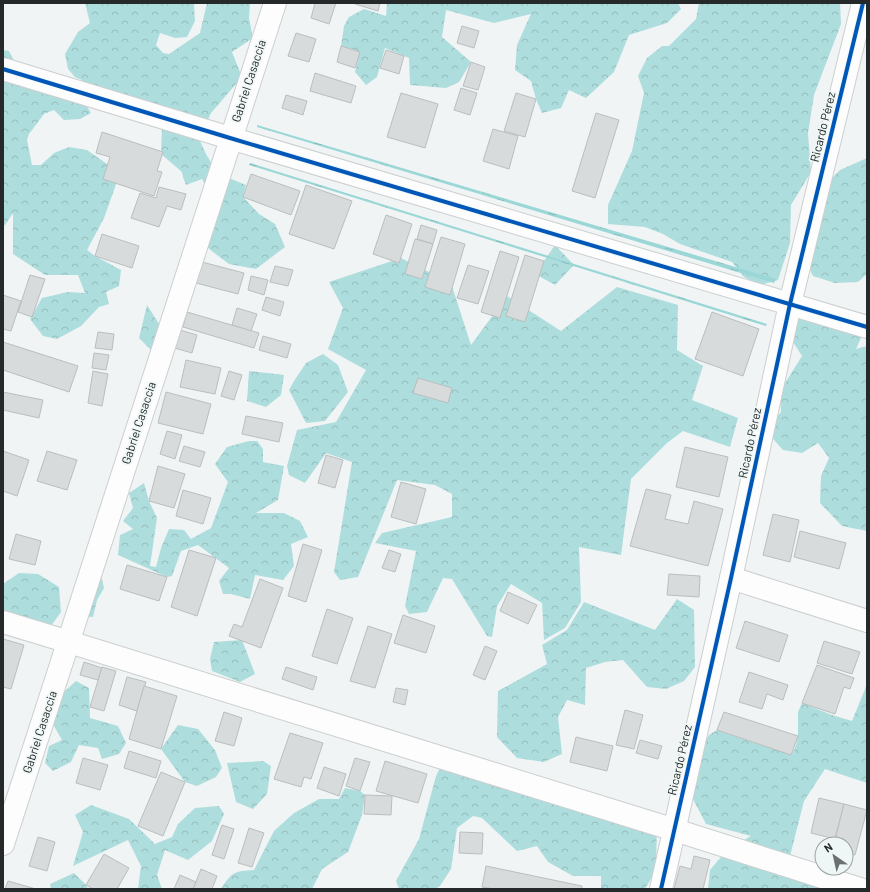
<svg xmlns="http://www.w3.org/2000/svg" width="870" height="892" font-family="Barlow,sans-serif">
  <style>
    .forest { fill: url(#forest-crowns) }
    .water { fill: url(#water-ripples) }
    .building { fill: #d8dbdb; stroke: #babebe }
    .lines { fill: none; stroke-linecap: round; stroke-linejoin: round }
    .minor-casing { stroke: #cccfcf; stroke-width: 24 }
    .minor { stroke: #fdfdfd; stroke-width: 22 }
    .cycleway-casing { stroke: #eef6f6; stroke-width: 6 }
    .cycleway { stroke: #0057b8; stroke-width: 4 }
    .labels { text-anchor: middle; stroke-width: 3.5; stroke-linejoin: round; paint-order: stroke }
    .street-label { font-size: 12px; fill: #262929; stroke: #eef6f6 }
  </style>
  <defs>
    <pattern id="forest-crowns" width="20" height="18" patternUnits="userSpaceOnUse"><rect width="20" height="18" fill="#aedddd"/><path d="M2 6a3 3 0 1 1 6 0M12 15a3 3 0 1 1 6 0" fill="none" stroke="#96bebe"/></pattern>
    <pattern id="water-ripples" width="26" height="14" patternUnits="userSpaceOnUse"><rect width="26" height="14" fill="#9bd7d7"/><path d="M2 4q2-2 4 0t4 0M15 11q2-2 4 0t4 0" fill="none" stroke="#85b9b9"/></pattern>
  </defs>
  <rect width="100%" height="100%" fill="#f0f4f4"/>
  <g class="forest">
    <polygon points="85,3 194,3 195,21 187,37 175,38 160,33 156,45 163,53 169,54 200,33 207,3 250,3 249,18 253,38 232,52 242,77 211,113 207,122 197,135 207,156 219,174 246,185 243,197 259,214 275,224 285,247 256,269 229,264 213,252 201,242 209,192 202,179 186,185 183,177 182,172 161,154 162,127 85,92 82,80 75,77 68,69 65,54 78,32 90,23"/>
    <polygon points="387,3 678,3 681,9 667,23 629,35 614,72 586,98 569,90 561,108 542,113 536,99 531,81 515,70 517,45 531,14 494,23 446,10 442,37 471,62 459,82 446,88 410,85 409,58 385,48 377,77 366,85 355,72 360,52 341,46 344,26 349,17 364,9 386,16"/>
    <polygon points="699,3 840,3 841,24 814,95 808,133 811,172 791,205 790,243 778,280 760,285 744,277 732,262 680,244 663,234 645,227 608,224 608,205 632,151 644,93 638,76 647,58 662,46 669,46 696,19"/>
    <polygon points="3,50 9,51 20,72 86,105 91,113 80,119 64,120 54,110 44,114 29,134 27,140 32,165 41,165 54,153 69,147 87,150 120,173 104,218 87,250 95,256 121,270 119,286 106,292 109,304 99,307 81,326 57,339 43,336 30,319 42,298 68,292 85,293 78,275 45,275 13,254 13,213 5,225 3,226"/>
    <polygon points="867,158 867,274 858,282 835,283 813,276 799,248 811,199 840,170"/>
    <polygon points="555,245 574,265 555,285 535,274"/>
    <polygon points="401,258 451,283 471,345 507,296 561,331 617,287 678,305 677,350 703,366 692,400 738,418 730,447 683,431 667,443 631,479 621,555 579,547 581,602 565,628 544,640 542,603 511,584 497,606 492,637 487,636 452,579 443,578 427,612 409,614 405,606 416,551 375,543 382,533 452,517 452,494 435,485 397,480 358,577 340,580 334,572 352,462 326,453 305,483 289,475 287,466 297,430 336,422 366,370 328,349 343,308 329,282"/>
    <polygon points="147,305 166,335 152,351 139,338"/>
    <polygon points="799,318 865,329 856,349 867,346 867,531 842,526 820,503 821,476 829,458 818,443 802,453 783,450 766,431 781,412 780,391 802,356 793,342"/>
    <polygon points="323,354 338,365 348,392 325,421 306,423 289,390 294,381 306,363"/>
    <polygon points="249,371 284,375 281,395 266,407 247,401"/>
    <polygon points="249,441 257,441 263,449 263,462 284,466 278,500 256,513 284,513 300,521 308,537 291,544 294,566 283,580 255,575 250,599 231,594 223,594 219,581 229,568 198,545 181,551 172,576 167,577 118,555 120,535 133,529 123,521 133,508 129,493 144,483 149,501 157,518 150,566 156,567 161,548 169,529 184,530 191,539 211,528 228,482 215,464 227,447"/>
    <polygon points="19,573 38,574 59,587 61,612 48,630 3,631 3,584"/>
    <polygon points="101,575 104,588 97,600 93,617 79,616"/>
    <polygon points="677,599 694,610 695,667 684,681 666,689 647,687 623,660 605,662 586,668 585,705 567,700 558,717 562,754 544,762 517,758 497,737 498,691 547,664 542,645 567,630 584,602 655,630"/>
    <polygon points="242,640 255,674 240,682 212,671 210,659 214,642"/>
    <polygon points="76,681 89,688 90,718 118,726 126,743 119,754 102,759 98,748 79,745 71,762 53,771 45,763 49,746 62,740 54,726 55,708 63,693"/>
    <polygon points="867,684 867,783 825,769 804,801 790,856 847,889 770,889 765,888 765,889 708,889 710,870 727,850 751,836 706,824 693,799 698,752 709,735 717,730 791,755 794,750 796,745 798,736 798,712 802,703 832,715 852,721"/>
    <polygon points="178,725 198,729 215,750 222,768 216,777 197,786 185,782 161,749"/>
    <polygon points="263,761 271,766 267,794 253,809 236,802 227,763"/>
    <polygon points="440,768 657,822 656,870 645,889 601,889 601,876 573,876 548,862 537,846 517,851 482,818 473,816 457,828 451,869 440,886 435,889 399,889 396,881 419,839 436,776"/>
    <path d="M345,788L360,791L365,795L362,815L348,852L322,869L312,889H221C232,872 234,871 254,870L274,831L294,813L319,799H339Z"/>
    <polygon points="91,805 129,819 155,844 172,837 178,824 195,808 219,806 224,814 212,841 188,860 165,850 157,875 162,889 138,889 141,866 128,840 73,866 83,832 75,815"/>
    <polygon points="74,873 86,885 88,889 51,889 50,884"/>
  </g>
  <g class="water">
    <polygon points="257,125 776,279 774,283 257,127"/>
    <polygon points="250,163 767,324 766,326 249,165"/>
  </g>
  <g class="building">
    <polygon points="315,3 336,3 329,24 311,18"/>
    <polygon points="355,3 380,3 378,11 355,4"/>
    <polygon points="462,26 479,31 474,48 457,43"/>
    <polygon points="296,33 316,39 309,62 288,56"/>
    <polygon points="341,46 360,52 355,68 337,62"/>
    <polygon points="386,50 404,56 399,74 380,68"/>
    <polygon points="471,62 485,67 478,90 463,86"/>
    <polygon points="315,73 356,86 351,103 310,91"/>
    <polygon points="461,88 477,93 470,115 454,110"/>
    <polygon points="401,93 438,104 425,148 387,137"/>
    <polygon points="516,93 536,99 525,137 504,131"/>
    <polygon points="286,95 307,101 303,115 282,108"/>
    <polygon points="596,113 619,120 595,198 572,191"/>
    <polygon points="493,129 518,136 509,169 483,161"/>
    <polygon points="102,132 163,152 157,171 162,172 154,196 103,179 110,157 96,153"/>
    <polygon points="251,174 300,191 291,215 243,197"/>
    <polygon points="306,185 352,201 334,249 289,234"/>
    <polygon points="159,187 186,194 181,210 167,206 159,227 131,218 140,193 156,198"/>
    <polygon points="386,215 412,224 399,263 373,254"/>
    <polygon points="421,225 437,230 433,244 417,239"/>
    <polygon points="102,234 139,246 132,268 95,256"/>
    <polygon points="441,237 465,244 450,295 425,287"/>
    <polygon points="415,239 433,244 422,279 405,274"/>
    <polygon points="500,251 519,257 500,318 481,312"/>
    <polygon points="525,255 544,261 525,322 506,316"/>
    <polygon points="202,262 244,273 238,294 196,283"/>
    <polygon points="468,265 489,271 478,304 457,298"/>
    <polygon points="275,266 293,270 288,286 270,282"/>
    <polygon points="30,275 45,279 32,317 18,312"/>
    <polygon points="251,276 268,280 264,295 248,290"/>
    <polygon points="3,295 21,301 11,331 3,329"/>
    <polygon points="266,297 284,302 280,316 262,310"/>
    <polygon points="237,308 257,314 251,331 232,325"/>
    <polygon points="187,312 259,333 254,348 183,327"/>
    <polygon points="712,312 759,329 743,376 695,359"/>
    <polygon points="180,330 197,335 192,353 175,348"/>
    <polygon points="98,332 114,334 112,350 95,348"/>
    <polygon points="263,336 291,344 287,358 259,350"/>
    <polygon points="3,342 78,366 69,392 3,370"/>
    <polygon points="94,353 109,355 106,370 92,368"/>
    <polygon points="186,360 221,368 215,394 180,387"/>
    <polygon points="93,371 108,374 102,406 88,403"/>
    <polygon points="229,371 242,375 234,400 221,396"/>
    <polygon points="418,378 452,388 448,403 413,393"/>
    <polygon points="3,392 43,400 39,418 3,410"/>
    <polygon points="166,392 211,404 203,434 158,423"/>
    <polygon points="246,416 283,423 279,442 242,434"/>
    <polygon points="167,431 182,435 175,459 160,454"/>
    <polygon points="184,446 205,452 200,467 179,461"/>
    <polygon points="685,447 728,457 719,497 676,487"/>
    <polygon points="3,451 29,460 17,496 3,491"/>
    <polygon points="47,451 77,460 67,490 37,481"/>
    <polygon points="326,455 343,460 335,488 318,483"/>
    <polygon points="158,466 185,474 174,508 149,501"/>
    <polygon points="401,482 426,489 416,524 391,517"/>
    <polygon points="646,489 671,495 665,519 688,524 694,501 723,509 708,566 630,546"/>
    <polygon points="183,490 211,498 203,524 176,516"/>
    <polygon points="773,514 799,520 790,562 763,555"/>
    <polygon points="800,531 846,543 839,569 794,557"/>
    <polygon points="16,534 41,541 35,565 9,559"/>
    <polygon points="303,544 322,550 306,602 288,596"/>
    <polygon points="189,550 216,558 197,616 171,607"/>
    <polygon points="389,550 401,554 395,572 382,568"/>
    <polygon points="127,565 167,577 159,601 120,589"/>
    <polygon points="669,574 700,576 699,597 667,595"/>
    <polygon points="260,579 283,588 261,648 229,636 234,624 242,627"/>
    <polygon points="508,592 537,605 528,624 500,611"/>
    <polygon points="327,609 353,618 337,664 312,656"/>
    <polygon points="403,615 435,626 426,653 394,643"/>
    <polygon points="745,621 788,635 779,662 736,648"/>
    <polygon points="368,626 392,634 375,688 350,681"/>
    <polygon points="3,639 24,645 11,689 3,687"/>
    <polygon points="824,641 860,652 852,674 817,663"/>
    <polygon points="485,646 497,651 485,680 473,675"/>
    <polygon points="84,662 102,668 98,680 80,675"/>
    <polygon points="817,665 854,678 850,689 844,687 835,714 802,703"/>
    <polygon points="102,667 116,671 104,711 90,707"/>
    <polygon points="286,667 317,677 313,690 282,679"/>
    <polygon points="749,672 788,685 783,700 767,694 762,709 739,702"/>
    <polygon points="127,677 146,682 137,711 119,705"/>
    <polygon points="144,686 177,696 161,749 129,739"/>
    <polygon points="396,688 408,690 405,705 393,702"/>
    <polygon points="625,710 643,715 634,749 616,745"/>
    <polygon points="224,712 242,718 234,746 215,741"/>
    <polygon points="724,712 798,736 791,755 717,730"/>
    <polygon points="290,733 323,743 311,779 304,777 301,787 274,779"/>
    <polygon points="576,737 613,746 607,771 570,762"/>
    <polygon points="640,740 662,746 658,759 636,753"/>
    <polygon points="129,751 161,761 156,778 124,768"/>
    <polygon points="83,758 108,765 100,790 76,783"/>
    <polygon points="355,758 370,762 360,791 346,786"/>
    <polygon points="385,761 427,774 418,803 376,791"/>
    <polygon points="324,767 346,774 339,796 317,788"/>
    <polygon points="161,772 185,782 163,836 138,826"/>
    <polygon points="365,795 392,796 391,815 364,814"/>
    <polygon points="819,798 844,804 835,839 811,833"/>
    <polygon points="844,804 867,810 855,855 846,853 846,844 834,844"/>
    <polygon points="222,825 234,829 224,859 212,855"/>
    <polygon points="249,828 264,833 252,867 238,863"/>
    <polygon points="460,832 483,833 482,854 459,853"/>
    <polygon points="38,837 55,842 47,871 29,866"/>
    <polygon points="104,854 129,868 117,889 93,889 86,885"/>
    <polygon points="694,856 710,860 703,889 674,889 680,866 691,869"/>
    <polygon points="486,866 582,886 582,889 494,889 482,887"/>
    <polygon points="201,869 217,876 212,889 193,889"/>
    <polygon points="180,875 196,882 193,889 174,889"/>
    <polygon points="8,881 36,889 5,889"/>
  </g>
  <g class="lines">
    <g class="minor-casing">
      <g id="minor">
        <polyline points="3,69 230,138 867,327"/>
        <polyline points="731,578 867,621"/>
        <polyline points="3,622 69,642 675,830 860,889"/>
        <path d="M3,844C94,564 182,283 275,3"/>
        <polyline points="661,889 731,578 790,304 863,3"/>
      </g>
    </g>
    <use href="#minor" class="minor"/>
    <g class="cycleway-casing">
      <g id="cycleway">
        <polyline points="3,69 230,138 867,327"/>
        <polyline points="661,889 731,578 790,304 863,3"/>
      </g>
    </g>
    <use href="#cycleway" class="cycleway"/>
  </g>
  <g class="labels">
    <g class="street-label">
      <text transform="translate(249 81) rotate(-72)" y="4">Gabriel Casaccia</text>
      <text transform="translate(823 127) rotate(-76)" y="4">Ricardo Pérez</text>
      <text transform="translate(139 423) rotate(-72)" y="4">Gabriel Casaccia</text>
      <text transform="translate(750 443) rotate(-78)" y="4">Ricardo Pérez</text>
      <text transform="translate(40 732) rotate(-72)" y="4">Gabriel Casaccia</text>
      <text transform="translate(680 760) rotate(-77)" y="4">Ricardo Pérez</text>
    </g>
  </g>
  <rect width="870" height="892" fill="none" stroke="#262929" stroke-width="8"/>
  <g transform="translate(834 856) rotate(326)"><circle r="19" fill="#eef6f6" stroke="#9ea4a4"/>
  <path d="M0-3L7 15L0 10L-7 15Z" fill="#6d7070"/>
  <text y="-6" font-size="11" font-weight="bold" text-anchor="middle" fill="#262929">N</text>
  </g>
</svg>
